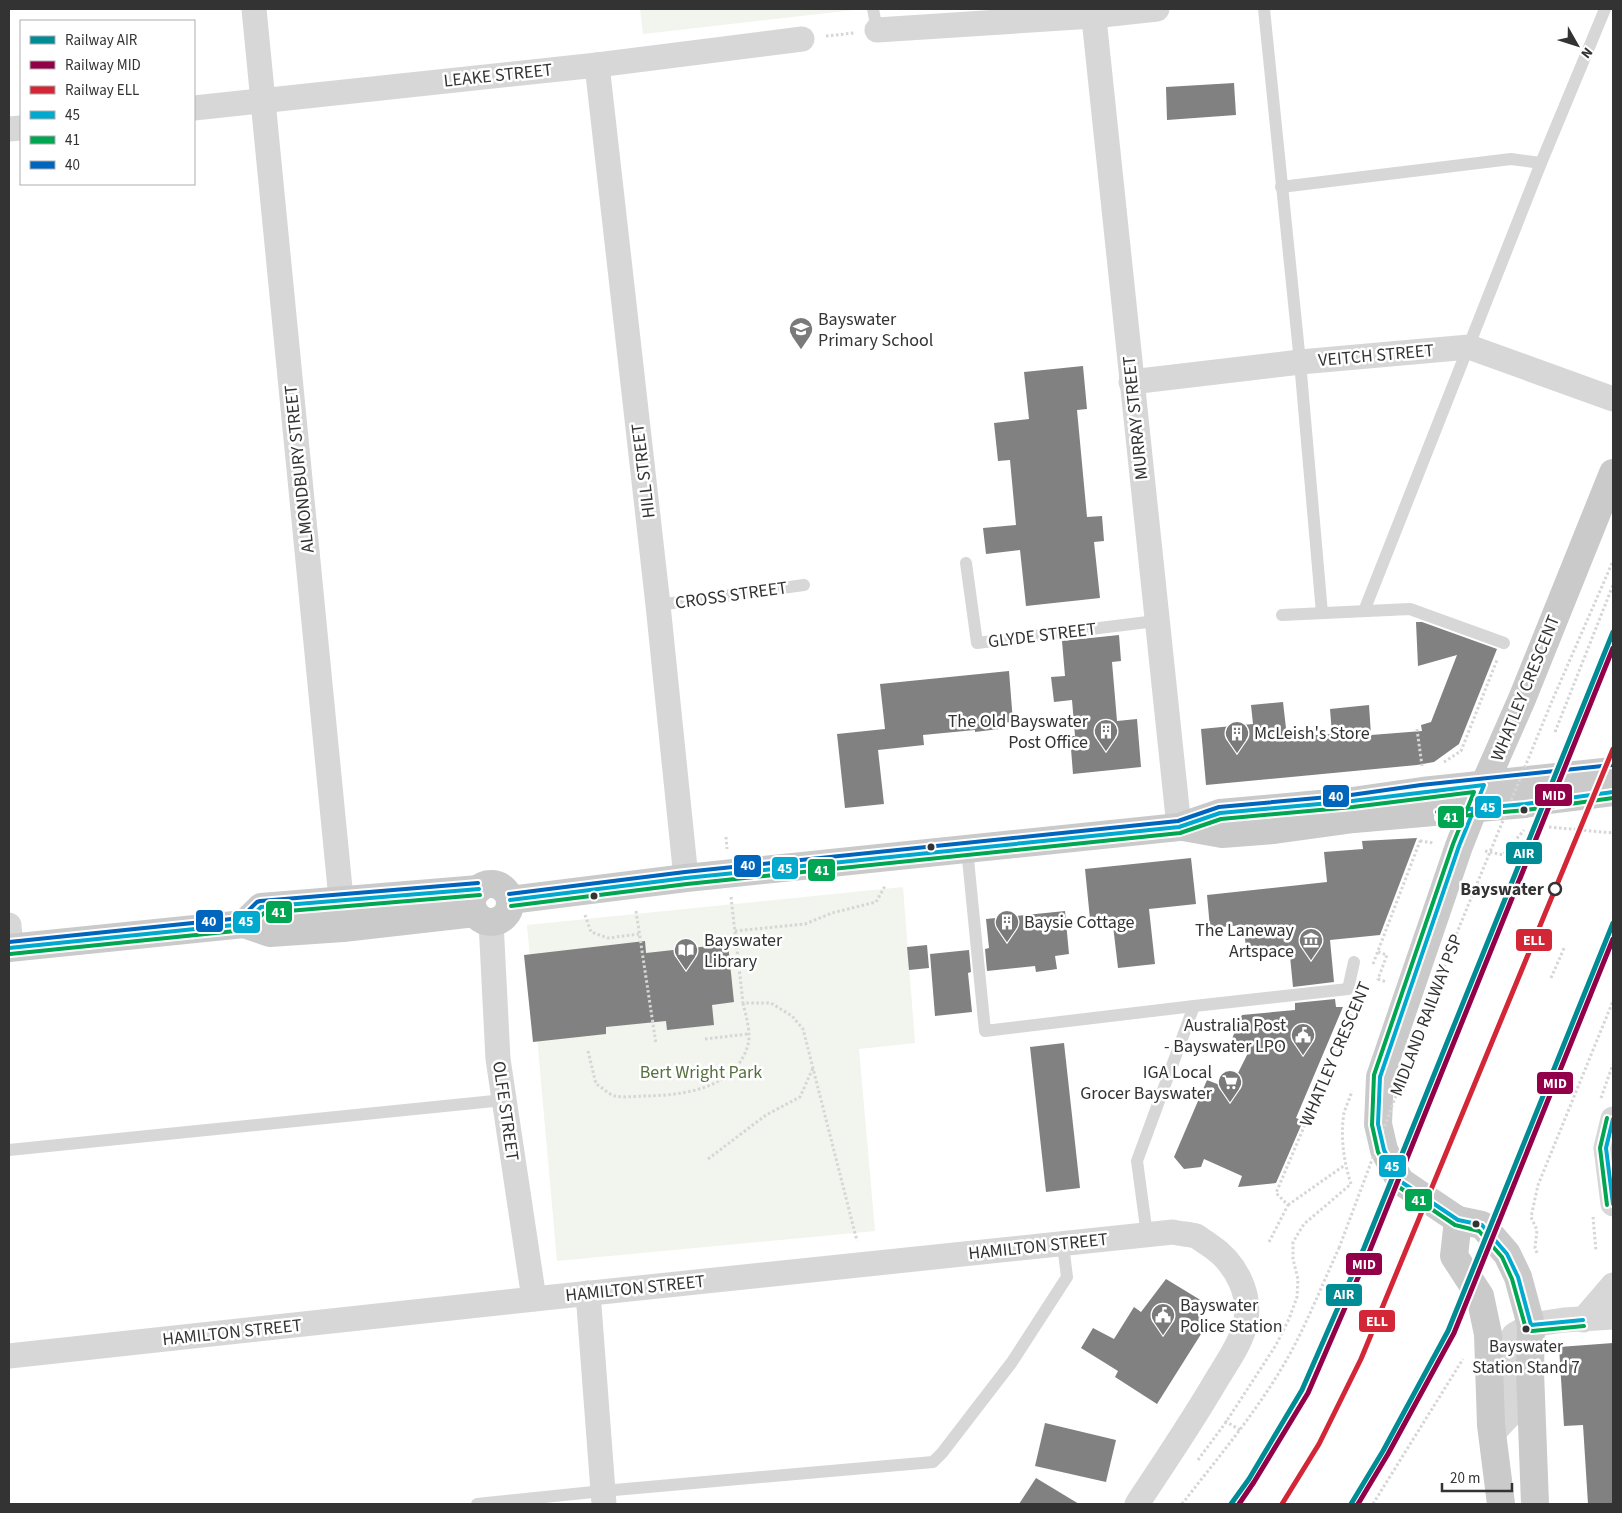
<svg xmlns="http://www.w3.org/2000/svg" width="1622" height="1513" font-family="'Source Sans 3',sans-serif">
  <style>
    .green { fill: #f1f5ed }
    .building { fill: #818181 }
    .lines { fill: none; stroke-linecap: round; stroke-linejoin: round }
    .path { stroke: #d6d6d6; stroke-width: 3; stroke-dasharray: 2.5 2.5; stroke-linecap: butt }
    .service { stroke: #d7d7d7; stroke-width: 12 }
    .minor { stroke: #d7d7d7; stroke-width: 25 }
    .primary { stroke: #cacaca; stroke-width: 28 }
    .path-bridge { stroke: #d6d6d6; stroke-width: 3; stroke-dasharray: 2.5 2.5; stroke-linecap: butt }
    .bus-1-casing { stroke: #fff; stroke-width: 8 }
    .bus-2-casing { stroke: #fff; stroke-width: 8 }
    .bus-3-casing { stroke: #fff; stroke-width: 8 }
    .bus-1 { stroke: #00a9ce; stroke-width: 4 }
    .bus-2 { stroke: #00a651; stroke-width: 4 }
    .bus-3 { stroke: #0065bd; stroke-width: 4 }
    .rail-1-casing { stroke: #fff; stroke-width: 9 }
    .rail-2-casing { stroke: #fff; stroke-width: 9 }
    .rail-3-casing { stroke: #fff; stroke-width: 9 }
    .rail-1 { stroke: #008c95; stroke-width: 5 }
    .rail-2 { stroke: #910048; stroke-width: 5 }
    .rail-3 { stroke: #d32737; stroke-width: 5 }
    .bus-dot { fill: #333; stroke: #fff; stroke-width: 2 }
    .stop-dot { fill: #fff; stroke: #333; stroke-width: 2.5 }
    .labels { text-anchor: middle; stroke-width: 5; stroke-linejoin: round; paint-order: stroke }
    .bus-label { font-size: 17px; fill: #333; stroke: #fff }
    .street-label { font-size: 18px; fill: #333; stroke: #fff }
    .poi-label { font-size: 18px; fill: #333; stroke: #fff; text-anchor: start }
    .stop-label { font-size: 18px; font-weight: bold; fill: #333; stroke: #fff; text-anchor: end }
    .park-label { font-size: 18px; fill: #56703f; stroke: #fff }
    .line-badge { stroke: #fff; stroke-width: 2 }
    .badge-label { font-size: 14px; text-anchor: middle; font-weight: bold; fill: #fff }
  </style>
  <rect width="100%" height="100%" fill="#fff"/>
  <g class="green">
    <polygon points="640,9 862,9 643,34"/>
    <polygon points="903,887 915,1043 859,1049 875,1231 557,1261 527,925"/>
  </g>
  <g class="building">
    <polygon points="1234,83 1236,115 1167,120 1166,87"/>
    <polygon points="1083,366 1087,409 1077,410 1087,517 1102,516 1104,541 1094,542 1100,598 1026,606 1020,550 986,554 983,528 1016,525 1010,460 998,461 994,423 1029,419 1024,372"/>
    <polygon points="1416,622 1422,622 1497,649 1459,744 1434,762 1417,765 1206,785 1201,729 1253,724 1251,705 1283,702 1287,737 1332,734 1330,709 1369,705 1371,735 1422,731 1421,725 1431,722 1457,655 1418,666"/>
    <polygon points="1119,635 1121,661 1112,662 1117,721 1137,719 1141,767 1073,774 1070,736 1075,736 1072,700 1054,702 1051,677 1065,676 1062,641"/>
    <polygon points="1009,671 1013,722 999,723 999,729 975,732 975,730 923,735 924,745 878,750 884,804 845,808 837,734 885,729 880,684"/>
    <polygon points="1417,838 1380,935 1330,940 1334,982 1293,987 1289,946 1246,950 1244,925 1210,928 1207,895 1327,882 1324,852 1363,849 1362,841"/>
    <polygon points="1191,858 1196,904 1149,909 1155,964 1118,968 1112,917 1090,919 1085,869"/>
    <polygon points="1065,911 1069,954 1055,956 1057,969 1036,972 1035,966 987,971 985,949 989,948 986,919"/>
    <polygon points="645,941 646,953 728,944 734,1002 712,1005 714,1025 667,1030 666,1021 606,1027 606,1034 533,1042 524,955"/>
    <polygon points="927,945 929,968 909,970 907,947"/>
    <polygon points="969,950 971,972 968,973 972,1012 935,1016 930,954"/>
    <polygon points="1335,999 1336,1007 1343,1007 1296,1118 1303,1121 1276,1183 1238,1187 1242,1176 1204,1159 1201,1167 1184,1169 1174,1157 1207,1080 1230,1089 1250,1049 1231,1041 1242,1015 1295,1010 1295,1003"/>
    <polygon points="1064,1043 1080,1188 1046,1192 1030,1047"/>
    <polygon points="1166,1279 1207,1304 1199,1318 1208,1323 1157,1404 1115,1377 1118,1371 1081,1348 1093,1328 1114,1339 1134,1307 1141,1312"/>
    <polygon points="1613,1343 1613,1504 1588,1504 1583,1425 1564,1426 1559,1347"/>
    <polygon points="1045,1423 1116,1440 1106,1482 1035,1466"/>
    <polygon points="1036,1478 1079,1504 1019,1504"/>
  </g>
  <g class="lines">
    <g class="path">
      <polyline points="826,36 854,33"/>
      <polyline points="1417,729 1422,766"/>
      <polyline points="1555,732 1613,585"/>
      <polyline points="1444,762 1461,751 1497,660"/>
      <polyline points="1549,827 1613,833"/>
      <polyline points="726,837 727,849"/>
      <polyline points="1420,841 1434,843"/>
      <polyline points="1485,851 1503,855 1524,830"/>
      <polyline points="731,897 743,1003 771,1003 792,1016 803,1029 857,1241"/>
      <polyline points="636,911 656,1044"/>
      <polyline points="585,915 591,932 608,938 639,934"/>
      <polyline points="735,931 805,924 832,913 876,902 885,886"/>
      <polyline points="1378,952 1387,955 1378,979 1386,982"/>
      <polyline points="1488,954 1503,921"/>
      <polyline points="1373,964 1420,841 1418,839"/>
      <polyline points="1551,978 1565,946"/>
      <polyline points="705,1039 748,1034"/>
      <path d="M588,1051L596,1084C602,1087 609,1095 615,1096C625,1098 637,1096 646,1096C684,1095 733,1089 747,1048C752,1035 746,1016 743,1003"/>
      <polyline points="1601,1098 1613,1064"/>
      <polyline points="708,1159 766,1115 800,1097 813,1068"/>
      <polyline points="1288,1205 1345,1165"/>
      <polyline points="1593,1217 1596,1251"/>
      <polyline points="1269,1242 1288,1205 1276,1193 1356,1004"/>
      <polyline points="1537,1253 1535,1248 1537,1230 1531,1217 1538,1185 1613,1001"/>
      <polyline points="1225,1421 1240,1430"/>
      <path d="M1198,1460L1226,1422L1276,1345L1289,1319L1297,1297L1298,1279L1293,1259V1242L1304,1224L1351,1184C1344,1162 1340,1137 1344,1113C1346,1106 1350,1098 1352,1091"/>
      <path d="M1182,1504C1217,1459 1254,1415 1283,1366C1305,1329 1321,1287 1339,1248"/>
      <polyline points="1373,1504 1463,1359"/>
    </g>
    <g class="service">
      <polyline points="873,9 877,30"/>
      <polyline points="1264,9 1300,362 1322,613"/>
      <polyline points="1281,187 1511,159 1541,163"/>
      <polyline points="966,563 977,643 1156,621"/>
      <polyline points="658,605 804,585"/>
      <polyline points="1364,611 1541,163 1605,9"/>
      <polyline points="1282,615 1410,609 1504,643"/>
      <polyline points="967,849 985,1031 1194,1006 1348,989 1354,962"/>
      <polyline points="9,1150 504,1100"/>
      <polyline points="1147,1235 1137,1161 1194,1006"/>
      <polyline points="477,1504 603,1491 933,1462 942,1453 1012,1362 1067,1277 1063,1245"/>
    </g>
    <g class="minor">
      <polyline points="254,9 343,919"/>
      <polyline points="1093,9 1179,827"/>
      <polyline points="877,30 1093,16 1157,9"/>
      <polyline points="597,65 658,605 686,878"/>
      <polyline points="194,108 597,65 802,39"/>
      <polyline points="9,129 21,128"/>
      <polyline points="1131,382 1300,362 1469,347 1613,399"/>
      <polyline points="491,922 498,1059 534,1299"/>
      <polyline points="9,925 11,948"/>
      <polyline points="1613,1119 1606,1148 1613,1204"/>
      <polyline points="588,1293 604,1504"/>
      <polyline points="1583,1320 1613,1285"/>
      <path d="M9,1356L534,1299L1173,1232C1180,1234 1189,1234 1196,1236C1200,1238 1204,1242 1208,1244C1236,1262 1254,1296 1244,1329C1238,1347 1227,1363 1217,1379C1192,1422 1164,1463 1137,1504"/>
      <polyline points="1492,1434 1509,1416 1508,1351 1514,1335 1531,1325 1564,1320 1613,1317"/>
    </g>
    <g class="primary">
      <polyline points="1183,827 1222,834 1274,830 1354,819 1525,804 1540,801 1613,792"/>
      <circle cx="491" cy="903" r="19"/>
      <polyline points="510,900 686,878 1179,827 1220,813 1352,801 1422,791 1613,771"/>
      <polyline points="244,924 261,907 479,889"/>
      <polyline points="9,948 244,924 270,933 343,928 475,913"/>
      <polyline points="1458,1220 1454,1256 1480,1296 1488,1334 1491,1425 1501,1504"/>
      <polyline points="1535,1504 1530,1371 1531,1325 1518,1277 1507,1254 1482,1225 1458,1220 1400,1181 1384,1150 1378,1124 1380,1077 1459,846 1474,808 1522,699 1613,473"/>
    </g>
    <polyline class="path-bridge" points="1339,1248 1458,930 1552,701 1613,561"/>
    <g class="bus-1-casing">
      <g id="bus-1">
        <polyline points="1437,812 1525,804 1613,792"/>
        <polyline points="510,900 686,878 1179,827 1220,813 1352,801 1484,785 1459,846 1380,1077 1378,1124 1384,1150 1400,1181 1458,1220 1482,1225 1507,1254 1518,1277 1531,1325 1583,1320"/>
        <polyline points="9,948 244,924 261,907 479,889"/>
        <polyline points="1613,1119 1606,1148 1613,1204"/>
      </g>
    </g>
    <g class="bus-2-casing">
      <g id="bus-2">
        <polyline points="1438,818 1526,810 1613,798"/>
        <polyline points="511,906 687,884 1180,833 1221,819 1353,807 1474,792 1453,844 1374,1075 1372,1125 1378,1152 1396,1185 1455,1225 1479,1231 1502,1257 1512,1279 1526,1329 1532,1331 1584,1326"/>
        <polyline points="10,954 245,930 264,913 480,895"/>
        <polyline points="1607,1205 1600,1148 1607,1118"/>
      </g>
    </g>
    <g class="bus-3-casing">
      <g id="bus-3">
        <polyline points="509,894 685,872 1178,821 1219,807 1351,795 1421,785 1612,765"/>
        <polyline points="9,942 241,918 257,902 260,901 478,883"/>
      </g>
    </g>
    <use href="#bus-1" class="bus-1"/>
    <use href="#bus-2" class="bus-2"/>
    <use href="#bus-3" class="bus-3"/>
    <g class="rail-1-casing">
      <g id="rail-1">
        <polyline points="1231,1504 1249,1479 1302,1390 1364,1248 1613,632"/>
        <polyline points="1351,1504 1383,1451 1448,1331 1613,923"/>
      </g>
    </g>
    <g class="rail-2-casing">
      <g id="rail-2">
        <polyline points="1239,1504 1254,1482 1308,1393 1370,1250 1613,648"/>
        <polyline points="1358,1504 1388,1454 1454,1333 1613,939"/>
      </g>
    </g>
    <g class="rail-3-casing">
      <polyline id="rail-3" points="1282,1504 1319,1444 1361,1359 1613,749"/>
    </g>
    <use href="#rail-1" class="rail-1"/>
    <use href="#rail-2" class="rail-2"/>
    <use href="#rail-3" class="rail-3"/>
  </g>
  <defs>
    <g id="school-pin" transform="scale(1.25)"><path d="M0 17L-7.5 6A9.5 9.5 0 1 1 7.5 6Z" fill="#7a7a7a" stroke="#fff"/><path d="M0-5L7-2L0 1L-7-2ZM-4 1L0 2.5L4 1V4Q0 6-4 4Z" fill="#fff"/></g>
    <g id="building-pin" transform="scale(1.25)"><path d="M0 17L-7.5 6A9.5 9.5 0 1 1 7.5 6Z" fill="#7a7a7a" stroke="#fff"/><path d="M-4-6H4V6H1V3H-1V6H-4ZM-2.5-4.3h1.7v1.8h-1.7ZM.8-4.3h1.7v1.8H.8ZM-2.5-1h1.7V.8h-1.7ZM.8-1h1.7V.8H.8Z" fill="#fff"/></g>
    <g id="museum-pin" transform="scale(1.25)"><path d="M0 17L-7.5 6A9.5 9.5 0 1 1 7.5 6Z" fill="#7a7a7a" stroke="#fff"/><path d="M0-6L6-3V-2H-6V-3ZM-5-1h2V3h-2ZM-1-1h2V3h-2ZM3-1h2V3H3ZM-6 4H6V6H-6Z" fill="#fff"/></g>
    <g id="library-pin" transform="scale(1.25)"><path d="M0 17L-7.5 6A9.5 9.5 0 1 1 7.5 6Z" fill="#7a7a7a" stroke="#fff"/><path d="M-6-4Q-3-5.5-.7-3.5V5Q-3 3-6 4ZM6-4Q3-5.5 .7-3.5V5Q3 3 6 4Z" fill="#fff"/></g>
    <g id="civic-pin" transform="scale(1.25)"><path d="M0 17L-7.5 6A9.5 9.5 0 1 1 7.5 6Z" fill="#7a7a7a" stroke="#fff"/><path d="M-.6-6.5H3V-4.5H.6V-3L4-1V1h2V6H-6V1h2V-1L-.6-3ZM-1.2 2.5V6h2.4V2.5Z" fill="#fff"/></g>
    <g id="supermarket-pin" transform="scale(1.25)"><path d="M0 17L-7.5 6A9.5 9.5 0 1 1 7.5 6Z" fill="#7a7a7a" stroke="#fff"/><path d="M-6-5.5h2.5l.6 2H6L4.5 2H-2.5L-4.4-4H-6ZM-1.5 3.2a1.3 1.3 0 1 0 .1 0ZM3 3.2a1.3 1.3 0 1 0 .1 0Z" fill="#fff"/></g>
  </defs>
  <g fill-rule="evenodd">
    <use href="#school-pin" x="801" y="329"/>
    <use href="#building-pin" x="1106" y="731"/>
    <use href="#building-pin" x="1237" y="733"/>
    <use href="#building-pin" x="1007" y="922"/>
    <use href="#museum-pin" x="1311" y="940"/>
    <use href="#library-pin" x="686" y="950"/>
    <use href="#civic-pin" x="1303" y="1035"/>
    <use href="#supermarket-pin" x="1230" y="1082"/>
    <use href="#civic-pin" x="1163" y="1315"/>
  </g>
  <g class="bus-dot">
    <circle cx="1524" cy="810" r="4.5"/>
    <circle cx="931" cy="847" r="4.5"/>
    <circle cx="594" cy="896" r="4.5"/>
    <circle cx="1476" cy="1224" r="4.5"/>
    <circle cx="1526" cy="1329" r="4.5"/>
  </g>
  <circle class="stop-dot" cx="1555" cy="889" r="6"/>
  <g class="labels">
    <g class="bus-label">
      <text x="1526" y="1352">Bayswater<tspan x="1526" dy="21">Station Stand 7</tspan></text>
    </g>
    <g class="street-label">
      <text transform="translate(498 75) rotate(-6)" y="6">LEAKE STREET</text>
      <text transform="translate(1376 355) rotate(-5)" y="6">VEITCH STREET</text>
      <text transform="translate(1135 418) rotate(-96)" y="6">MURRAY STREET</text>
      <text transform="translate(299 469) rotate(-96)" y="6">ALMONDBURY STREET</text>
      <text transform="translate(643 471) rotate(-97)" y="6">HILL STREET</text>
      <text transform="translate(731 595) rotate(-8)" y="6">CROSS STREET</text>
      <text transform="translate(1042 635) rotate(-7)" y="6">GLYDE STREET</text>
      <text transform="translate(1525 688) rotate(-68)" y="6">WHATLEY CRESCENT</text>
      <text transform="translate(1426 1015) rotate(-69)" y="6">MIDLAND RAILWAY PSP</text>
      <text transform="translate(1335 1054) rotate(-67)" y="6">WHATLEY CRESCENT</text>
      <text transform="translate(506 1111) rotate(82)" y="6">OLFE STREET</text>
      <text transform="translate(1038 1246) rotate(-6)" y="6">HAMILTON STREET</text>
      <text transform="translate(635 1288) rotate(-6)" y="6">HAMILTON STREET</text>
      <text transform="translate(232 1332) rotate(-6)" y="6">HAMILTON STREET</text>
    </g>
    <g class="poi-label">
      <text x="818" y="325">Bayswater<tspan x="818" dy="21">Primary School</tspan></text>
      <text x="1088" y="727" text-anchor="end">The Old Bayswater<tspan x="1088" dy="21">Post Office</tspan></text>
      <text x="1254" y="739">McLeish's Store</text>
      <text x="1024" y="928">Baysie Cottage</text>
      <text x="1294" y="936" text-anchor="end">The Laneway<tspan x="1294" dy="21">Artspace</tspan></text>
      <text x="704" y="946">Bayswater<tspan x="704" dy="21">Library</tspan></text>
      <text x="1286" y="1031" text-anchor="end">Australia Post<tspan x="1286" dy="21">- Bayswater LPO</tspan></text>
      <text x="1212" y="1078" text-anchor="end">IGA Local<tspan x="1212" dy="21">Grocer Bayswater</tspan></text>
      <text x="1180" y="1311">Bayswater<tspan x="1180" dy="21">Police Station</tspan></text>
    </g>
    <g class="stop-label">
      <text x="1544" y="895">Bayswater</text>
    </g>
    <g class="park-label">
      <text x="701" y="1078">Bert Wright Park</text>
    </g>
  </g>
  <g class="line-badge">
    <rect x="1534" y="783" width="39" height="24" rx="5" fill="#910048"/>
    <rect x="1322" y="784" width="28" height="24" rx="5" fill="#0065bd"/>
    <rect x="1474" y="795" width="28" height="24" rx="5" fill="#00a9ce"/>
    <rect x="1437" y="805" width="28" height="24" rx="5" fill="#00a651"/>
    <rect x="1505" y="841" width="38" height="24" rx="5" fill="#008c95"/>
    <rect x="733" y="854" width="29" height="24" rx="5" fill="#0065bd"/>
    <rect x="771" y="856" width="28" height="24" rx="5" fill="#00a9ce"/>
    <rect x="807" y="858" width="29" height="24" rx="5" fill="#00a651"/>
    <rect x="265" y="900" width="28" height="24" rx="5" fill="#00a651"/>
    <rect x="195" y="909" width="29" height="24" rx="5" fill="#0065bd"/>
    <rect x="232" y="910" width="29" height="24" rx="5" fill="#00a9ce"/>
    <rect x="1515" y="928" width="38" height="24" rx="5" fill="#d32737"/>
    <rect x="1536" y="1071" width="38" height="24" rx="5" fill="#910048"/>
    <rect x="1378" y="1154" width="29" height="24" rx="5" fill="#00a9ce"/>
    <rect x="1404" y="1188" width="29" height="24" rx="5" fill="#00a651"/>
    <rect x="1345" y="1252" width="38" height="24" rx="5" fill="#910048"/>
    <rect x="1325" y="1283" width="38" height="24" rx="5" fill="#008c95"/>
    <rect x="1358" y="1309" width="38" height="24" rx="5" fill="#d32737"/>
  </g>
  <g class="badge-label">
    <text x="1554" y="800">MID</text>
    <text x="1336" y="801">40</text>
    <text x="1488" y="812">45</text>
    <text x="1451" y="822">41</text>
    <text x="1524" y="858">AIR</text>
    <text x="748" y="870">40</text>
    <text x="785" y="873">45</text>
    <text x="822" y="875">41</text>
    <text x="279" y="917">41</text>
    <text x="209" y="926">40</text>
    <text x="246" y="926">45</text>
    <text x="1534" y="945">ELL</text>
    <text x="1555" y="1088">MID</text>
    <text x="1392" y="1171">45</text>
    <text x="1419" y="1205">41</text>
    <text x="1364" y="1269">MID</text>
    <text x="1344" y="1299">AIR</text>
    <text x="1377" y="1326">ELL</text>
  </g>
  <rect width="1622" height="1513" fill="none" stroke="#333333" stroke-width="20"/>
  <rect x="20" y="20" width="175" height="165" fill="#ffffff" stroke="#adadad"/>
  <rect x="30" y="36" width="25" height="8" fill="#008c95" stroke="#adadad"/>
  <text x="65" y="45" font-size="15" fill="#333333">Railway AIR</text>
  <rect x="30" y="61" width="25" height="8" fill="#910048" stroke="#adadad"/>
  <text x="65" y="70" font-size="15" fill="#333333">Railway MID</text>
  <rect x="30" y="86" width="25" height="8" fill="#d32737" stroke="#adadad"/>
  <text x="65" y="95" font-size="15" fill="#333333">Railway ELL</text>
  <rect x="30" y="111" width="25" height="8" fill="#00a9ce" stroke="#adadad"/>
  <text x="65" y="120" font-size="15" fill="#333333">45</text>
  <rect x="30" y="136" width="25" height="8" fill="#00a651" stroke="#adadad"/>
  <text x="65" y="145" font-size="15" fill="#333333">41</text>
  <rect x="30" y="161" width="25" height="8" fill="#0065bd" stroke="#adadad"/>
  <text x="65" y="170" font-size="15" fill="#333333">40</text>
  <g transform="translate(1577 45) rotate(129)" stroke="#ffffff" stroke-width="4" paint-order="stroke">
  <path d="M0-4L9 19L0 12L-9 19Z" fill="#333333"/>
  <text y="-8" font-size="14" font-weight="bold" text-anchor="middle" fill="#333333">N</text>
  </g>
  <path d="M1442 1483v8h70v-8" fill="none" stroke="#333333" stroke-width="2.5"/>
  <text x="1450" y="1483" font-size="15" fill="#333333" stroke="#ffffff" stroke-width="4" paint-order="stroke">20 m</text>
</svg>
